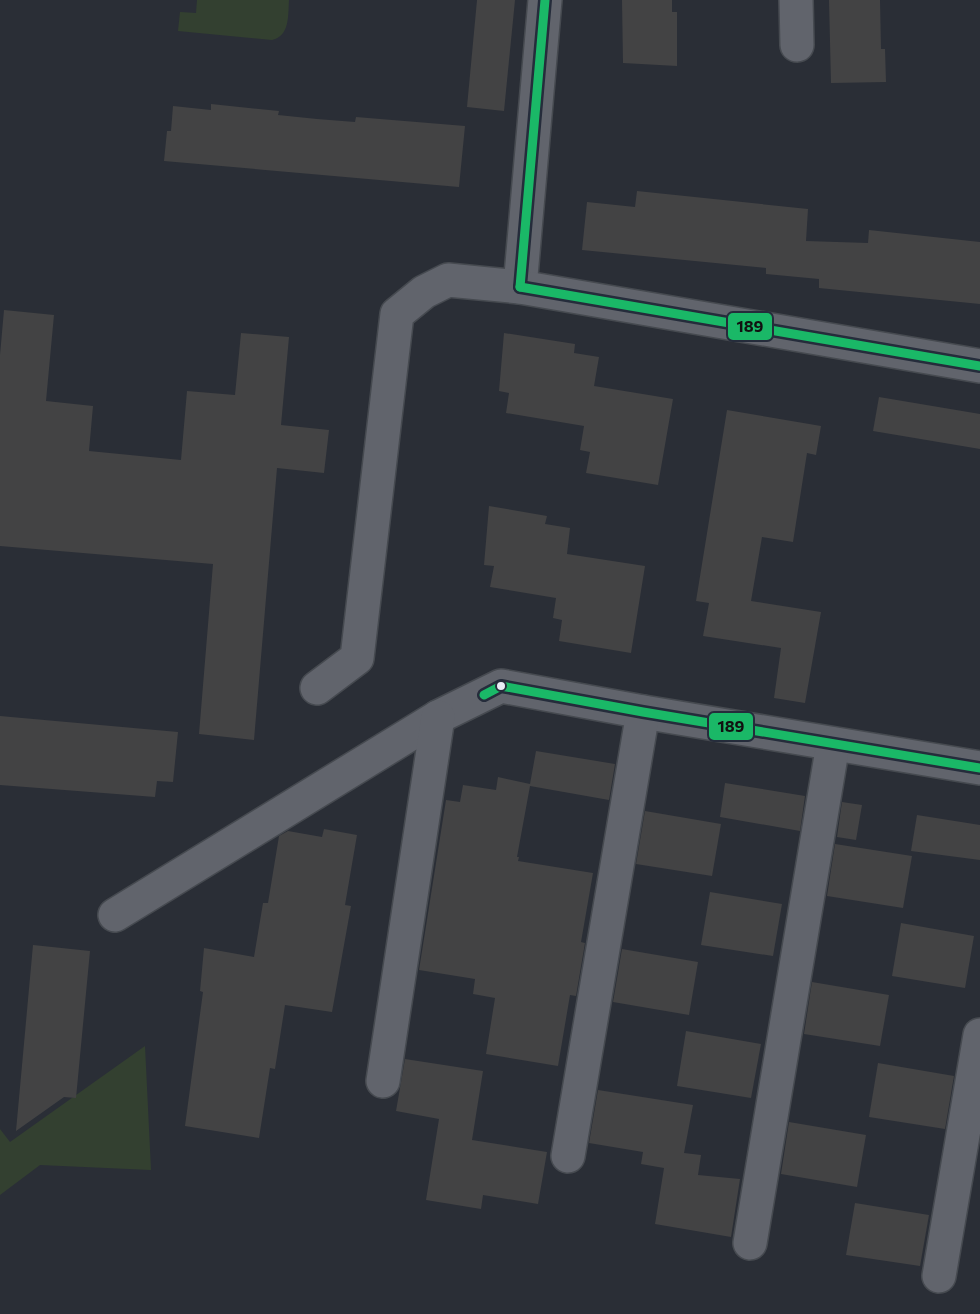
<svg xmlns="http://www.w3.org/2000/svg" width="980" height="1314" font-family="Commissioner,sans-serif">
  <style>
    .green { fill: #334030 }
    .building { fill: #434344 }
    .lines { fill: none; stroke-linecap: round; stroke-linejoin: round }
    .minor-casing { stroke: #464a50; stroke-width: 36 }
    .minor { stroke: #61646c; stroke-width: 33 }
    .bus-1-casing { stroke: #252c3b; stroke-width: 14 }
    .bus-1 { stroke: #1ab867; stroke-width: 9 }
    .bus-dot { fill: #e7ecf6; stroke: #252c3b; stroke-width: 2 }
    .line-badge { stroke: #252c3b; stroke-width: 2 }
    .pale-badge-label { font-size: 16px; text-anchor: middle; font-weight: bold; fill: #111 }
  </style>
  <rect width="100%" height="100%" fill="#2a2e36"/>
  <g class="green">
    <path d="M197,0H289C288,15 290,36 272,40L178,31L180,12L196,13Z"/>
    <polygon points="145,1046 151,1170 40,1165 0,1195 0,1129 10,1142"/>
  </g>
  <g class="building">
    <polygon points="477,0 515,0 504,111 467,107"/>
    <polygon points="622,0 672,0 672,12 677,12 677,66 623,63"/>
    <polygon points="829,0 880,0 881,49 885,49 886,82 831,83"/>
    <polygon points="211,104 279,111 278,115 317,119 355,122 356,117 465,126 459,187 164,161 167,131 171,131 173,106 211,110"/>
    <polygon points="637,191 808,209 806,241 868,243 869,230 980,242 980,304 819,288 819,279 766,274 766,268 582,250 587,202 635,207"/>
    <polygon points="4,310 54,315 46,401 93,406 89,451 181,460 187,391 235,395 241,333 289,337 281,425 329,430 324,473 277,468 254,740 199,734 213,564 0,546 0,355"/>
    <polygon points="504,333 575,344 574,353 599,357 594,386 673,399 658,485 586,473 590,452 580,450 584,426 506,413 509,393 499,391"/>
    <polygon points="879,397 980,414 980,449 873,431"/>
    <polygon points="727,410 821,426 816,455 807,453 793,542 762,537 751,601 821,612 805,703 774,698 781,648 703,636 709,603 696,601"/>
    <polygon points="489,506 547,516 545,524 570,528 567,554 645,566 631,653 559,641 562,620 553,618 556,598 490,587 494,566 484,565"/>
    <polygon points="0,716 178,732 173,782 157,781 155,797 0,785"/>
    <polygon points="536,751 615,764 609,800 530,786 517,857 519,857 518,861 593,873 581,942 585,943 576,996 570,995 558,1066 486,1054 495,998 473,994 475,979 419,970 446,800 460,802 463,785 496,790 498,777 530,784"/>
    <polygon points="725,783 805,796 800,831 720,817"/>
    <polygon points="842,802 862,805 856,840 837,837"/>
    <polygon points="645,811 721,824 712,876 636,864"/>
    <polygon points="917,815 980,825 980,860 911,851"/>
    <polygon points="324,829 357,835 345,905 351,906 332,1012 285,1005 275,1069 270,1068 259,1138 185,1126 203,992 200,991 204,948 254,957 263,903 268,903 279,836 288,831 322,837"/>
    <polygon points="835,844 912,856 903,908 827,896"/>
    <polygon points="710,892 782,904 773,956 701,945"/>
    <polygon points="901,923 974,936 965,988 892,976"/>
    <polygon points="33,945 90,951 76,1098 64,1097 16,1131"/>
    <polygon points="622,949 698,962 689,1015 613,1002"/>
    <polygon points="812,982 889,995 880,1046 804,1034"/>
    <polygon points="686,1031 761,1044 751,1098 677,1086"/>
    <polygon points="405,1059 483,1071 472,1140 547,1152 538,1204 483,1195 481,1209 426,1200 439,1119 396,1111"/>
    <polygon points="878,1063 954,1076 945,1129 869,1117"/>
    <polygon points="598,1090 693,1105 684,1153 701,1155 698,1175 740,1179 731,1237 655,1224 664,1168 641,1164 643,1152 589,1143"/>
    <polygon points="789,1122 866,1135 857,1187 781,1174"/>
    <polygon points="855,1203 929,1215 920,1266 846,1255"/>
  </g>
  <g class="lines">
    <g class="minor-casing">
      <g id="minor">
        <polyline points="796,0 797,45"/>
        <polyline points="520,287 545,0"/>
        <polyline points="317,688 357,658 397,314 424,292 448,280 520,287 980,366"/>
        <polyline points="115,915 438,717 501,686 643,712 980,768"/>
        <polyline points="383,1081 438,717"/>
        <polyline points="568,1156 643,712"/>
        <polyline points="750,1243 833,744"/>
        <polyline points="939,1276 980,1035"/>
      </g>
    </g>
    <use href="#minor" class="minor"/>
    <g class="bus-1-casing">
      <g id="bus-1">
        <polyline points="520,287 980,366"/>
        <polyline points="520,287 545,0"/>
        <polyline points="484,695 501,686 643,712 980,768"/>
      </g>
    </g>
    <use href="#bus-1" class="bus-1"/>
  </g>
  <circle class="bus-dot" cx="501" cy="686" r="5"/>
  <g class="line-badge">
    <rect x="727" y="312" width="46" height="29" rx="6" fill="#1ab867"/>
    <rect x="708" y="712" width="46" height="29" rx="6" fill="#1ab867"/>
  </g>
  <g class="pale-badge-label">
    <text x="750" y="332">189</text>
    <text x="731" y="732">189</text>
  </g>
</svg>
